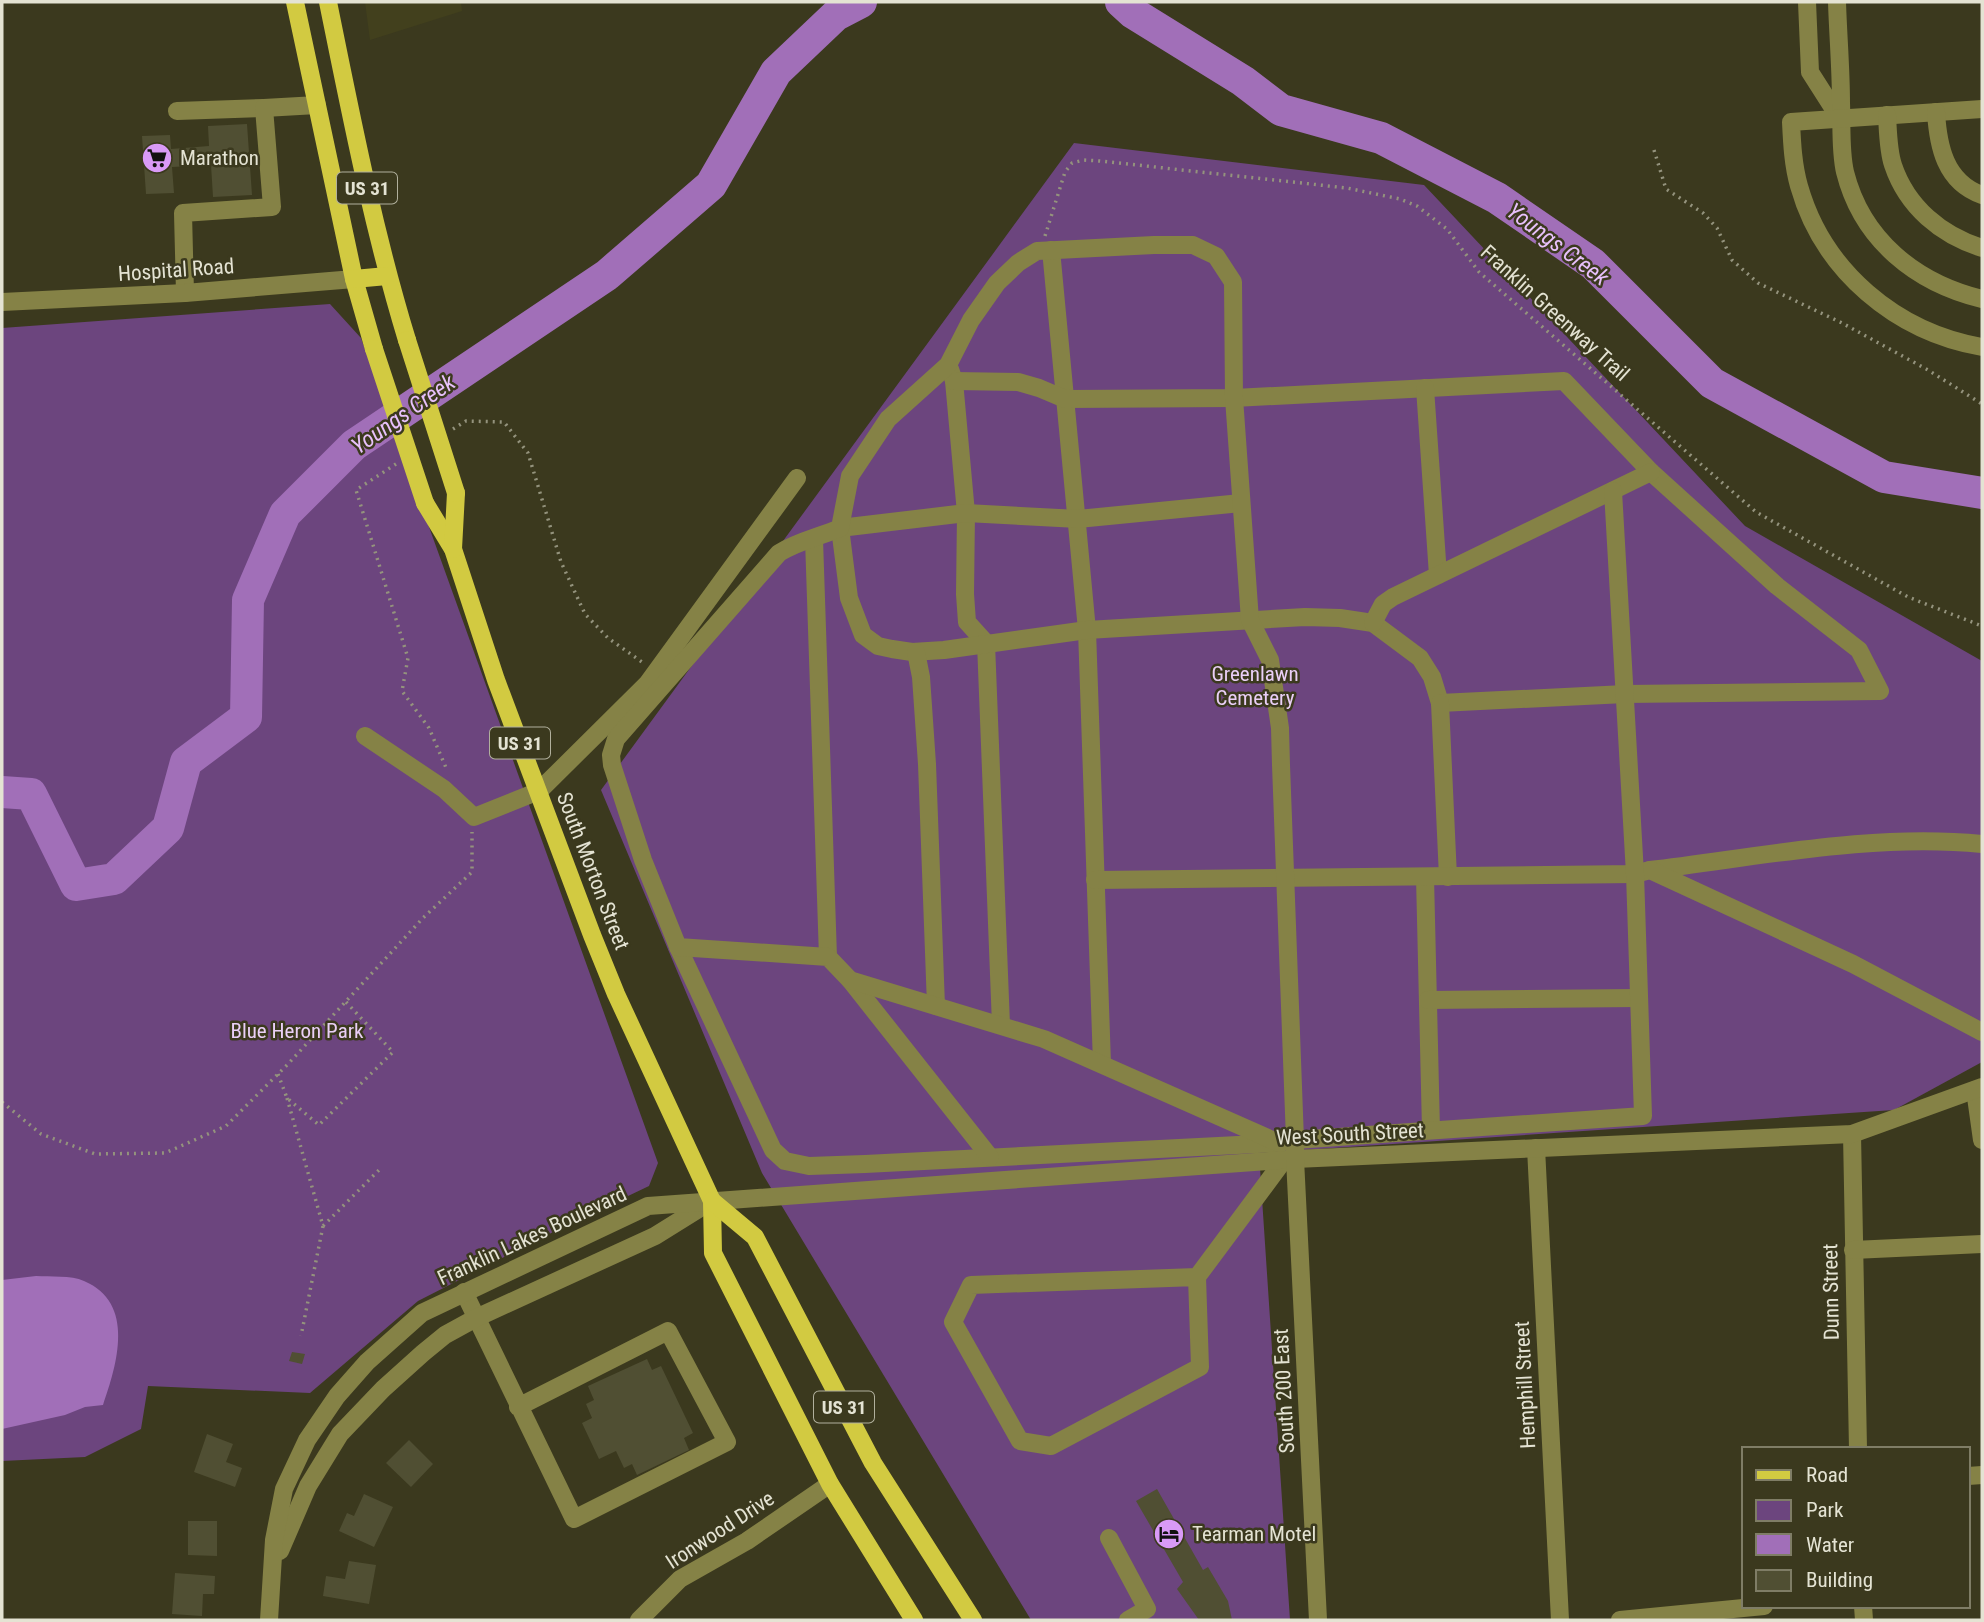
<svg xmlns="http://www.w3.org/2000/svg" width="1984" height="1622" font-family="'Roboto Condensed',sans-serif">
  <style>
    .built { fill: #42401d }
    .green { fill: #6c457e }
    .water { fill: #a16fb8 }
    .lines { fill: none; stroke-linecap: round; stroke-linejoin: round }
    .river { stroke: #a16fb8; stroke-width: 32 }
    .building { fill: #504f33 }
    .path { stroke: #94937d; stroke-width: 3.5; stroke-dasharray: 2 5; stroke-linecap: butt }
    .minor { stroke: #858246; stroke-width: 18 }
    .major { stroke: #d2ca41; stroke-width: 18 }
    .major-bridge { stroke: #d2ca41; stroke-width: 18 }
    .labels { text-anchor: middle; stroke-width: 5; stroke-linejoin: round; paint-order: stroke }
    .shield { fill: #3b391e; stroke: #b1b09d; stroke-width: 2 }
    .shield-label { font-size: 19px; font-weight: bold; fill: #e4e3d3 }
    .poi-label { font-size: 21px; fill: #e4e3d3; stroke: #3b391e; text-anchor: start }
    .street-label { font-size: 21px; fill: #e4e3d3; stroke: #3b391e }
    .park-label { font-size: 21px; fill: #eacff7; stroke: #3b391e }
    .water-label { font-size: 23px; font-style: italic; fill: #e8c1fc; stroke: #3b391e }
  </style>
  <rect width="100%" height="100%" fill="#3b391e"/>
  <polygon class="built" points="365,2 461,2 462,11 370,40"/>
  <g class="green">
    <polygon points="1074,143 1424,185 1745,526 1982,661 1982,1062 1894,1110 1259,1153 1290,1620 1031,1620 762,1173 601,790"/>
    <polygon points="330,304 361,338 658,1163 649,1186 561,1228 418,1301 310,1393 148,1386 141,1429 85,1457 2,1461 2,328"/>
  </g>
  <path class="water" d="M36,1276C50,1277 71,1275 84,1281C136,1303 117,1365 103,1405L85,1407L65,1415L2,1429V1280Z"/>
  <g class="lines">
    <g class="river">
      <polyline points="1121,2 1133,13 1243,81 1281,110 1381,138 1497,198 1593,264 1712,383 1884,477 1982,493"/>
      <polyline points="2,792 31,794 76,885 114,879 168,828 186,762 246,717 248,600 285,514 354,445 607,275 711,185 776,72 836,15 861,2"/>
    </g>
  </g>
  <g class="building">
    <polygon points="247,124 252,195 213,197 211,165 172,167 174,193 146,194 142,136 170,135 171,149 209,146 208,126"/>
    <polygon points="292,1352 305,1354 302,1364 289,1361"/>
    <polygon points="647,1359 652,1370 661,1366 693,1433 684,1438 689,1450 637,1475 632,1464 624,1468 616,1451 599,1459 582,1423 592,1418 586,1404 594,1400 588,1386"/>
    <polygon points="207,1434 233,1444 226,1462 242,1468 235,1487 194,1472"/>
    <polygon points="409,1440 433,1464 411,1487 386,1463"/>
    <polygon points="1157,1489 1203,1570 1208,1567 1228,1601 1232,1620 1199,1620 1177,1589 1183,1582 1136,1501"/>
    <polygon points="364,1494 393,1507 374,1547 339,1531 347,1513 354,1516"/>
    <polygon points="188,1521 217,1521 217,1556 188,1555"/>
    <polygon points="349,1561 376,1565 369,1604 323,1596 326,1576 345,1579"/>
    <polygon points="175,1573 215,1576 214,1594 203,1594 202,1616 172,1614"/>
  </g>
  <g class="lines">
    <g class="path">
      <polyline points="1654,150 1666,189 1703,213 1717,228 1732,260 1758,283 1842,323 1928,370 1982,404"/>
      <polyline points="1045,236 1065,172 1072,163 1084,160 1100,161 1347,188 1400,199 1417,206 1447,229 1479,272 1756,512 1908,597 1982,626"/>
      <polyline points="453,429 466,421 504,422 528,453 561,562 585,614 608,638 642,662"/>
      <polyline points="396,464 356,490 408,658 402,691 429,728 447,770"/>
      <polyline points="278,1074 287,1098 319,1125 393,1052 346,1002"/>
      <polyline points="287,1098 323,1226 301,1336"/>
      <polyline points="2,1102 41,1134 95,1154 165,1153 226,1126 287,1065 423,918 472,872 472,832"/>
      <polyline points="323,1226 380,1169"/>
    </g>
    <g class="minor">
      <polyline points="1807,2 1810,72 1840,119"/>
      <path d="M1837,2C1838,35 1841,69 1841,103C1842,126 1840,150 1845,172C1862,240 1916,283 1982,299"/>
      <path d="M1982,109L1791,122C1792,143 1793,165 1799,186C1823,271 1896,332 1982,347"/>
      <polyline points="177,111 264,108"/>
      <path d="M1936,112C1938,146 1945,182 1982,195"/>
      <path d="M1887,115C1888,131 1888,150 1893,165C1907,207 1941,235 1982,248"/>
      <polyline points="1051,250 1087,630 1102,1064"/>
      <polyline points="185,293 183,213 272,207 264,108 317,105"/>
      <polyline points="2,302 185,293 354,279"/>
      <polyline points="950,369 954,381 966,513 965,594 967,622 986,643 1001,1025"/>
      <polyline points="954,381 1018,382 1039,388 1065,399 1234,398 1564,381 1651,472 1777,586 1859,650 1880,691 1625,694 1440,703 1432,677 1420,658 1373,623 1340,618 1305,617 1087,630 944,650 912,652 892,649 878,646 863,635 849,598 840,528 966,513 1078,519 1241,503"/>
      <polyline points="1425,388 1438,575"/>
      <polyline points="814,539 828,957"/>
      <polyline points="1373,623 1383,604 1393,597 1651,472"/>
      <polyline points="916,652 921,677 927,764 936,1006"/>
      <polyline points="1440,703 1448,877"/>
      <polyline points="365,736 444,789 474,817 539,791 647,684 797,478"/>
      <path d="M1650,870C1759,857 1873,833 1982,844"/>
      <polyline points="1425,877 1431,1130"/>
      <polyline points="1095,880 1635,874 1650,870 1853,964 1982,1032"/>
      <polyline points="678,947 773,1150 785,1161 809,1166 865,1164 1275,1143"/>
      <polyline points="850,980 990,1157"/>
      <polyline points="1428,1000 1639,998"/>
      <polyline points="1975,1090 1982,1140"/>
      <polyline points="1852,1134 1858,1449"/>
      <polyline points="1536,1148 1560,1620"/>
      <polyline points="1853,1250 1982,1244"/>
      <polyline points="1197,1277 1200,1367 1051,1446 1020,1441 953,1322 971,1285 1197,1277 1284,1160"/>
      <polyline points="464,1292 574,1519 727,1442 668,1331 518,1407"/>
      <polyline points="1968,1476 1982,1475"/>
      <polyline points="1109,1538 1147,1609 1128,1620"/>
      <polyline points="280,1551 308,1486 340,1434 383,1389 423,1353 445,1335 476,1318 655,1236 708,1203"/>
      <polyline points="1863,1606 1864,1620"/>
      <polyline points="269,1620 274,1540 284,1489 307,1440 337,1396 367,1362 422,1313 648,1206 1295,1159 1852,1134 1982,1087"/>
      <polyline points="639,1620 680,1579 747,1541 830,1484"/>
      <path d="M1318,1620L1295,1159V1140L1281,765L1280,728L1270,660L1250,620L1234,398L1233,282L1216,256L1193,245H1154L1037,251L1018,263L997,283L971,320L948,365L888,419L850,476L840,528C819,537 798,541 779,553L616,739L611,755L612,765L643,860L678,947L828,957L850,980L1044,1039L1279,1143L1295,1140L1643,1116L1635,874L1613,491"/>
      <polyline points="1620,1620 1764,1606"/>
    </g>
    <g class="major">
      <polyline points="295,2 354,279 374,349"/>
      <path d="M328,2C351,115 373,229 407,340"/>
      <polyline points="354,279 387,276"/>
      <polyline points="425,503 453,549 496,680 592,935 616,994 712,1201 713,1253 830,1484 914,1620"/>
      <polyline points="453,549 456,493"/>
      <polyline points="712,1201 755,1237 873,1463 973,1620"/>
    </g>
    <g class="major-bridge">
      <polyline points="407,340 456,493"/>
      <polyline points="374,349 425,503"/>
    </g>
  </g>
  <defs>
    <g id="supermarket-disc" transform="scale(1.575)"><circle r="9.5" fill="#d99af7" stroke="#3b391e"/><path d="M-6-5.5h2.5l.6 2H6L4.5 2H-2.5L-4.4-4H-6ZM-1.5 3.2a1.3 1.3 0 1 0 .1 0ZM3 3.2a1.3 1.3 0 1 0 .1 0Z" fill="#111"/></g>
    <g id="hotel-disc" transform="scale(1.575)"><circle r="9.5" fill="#d99af7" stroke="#3b391e"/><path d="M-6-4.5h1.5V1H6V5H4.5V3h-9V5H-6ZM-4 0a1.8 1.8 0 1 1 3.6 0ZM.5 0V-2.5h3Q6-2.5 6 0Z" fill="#111"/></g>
  </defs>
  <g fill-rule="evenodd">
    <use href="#supermarket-disc" x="157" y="158"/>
    <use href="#hotel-disc" x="1169" y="1534"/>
  </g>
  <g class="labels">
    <g class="shield">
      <rect x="337" y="172.5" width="60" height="31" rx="5"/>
      <rect x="490" y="727.5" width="60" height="31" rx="5"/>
      <rect x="814" y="1391.5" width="60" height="31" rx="5"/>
    </g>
    <g class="shield-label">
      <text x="367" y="195">US 31</text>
      <text x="520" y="750">US 31</text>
      <text x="844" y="1414">US 31</text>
    </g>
    <g class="poi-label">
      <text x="180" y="165">Marathon</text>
      <text x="1192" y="1541">Tearman Motel</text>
    </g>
    <g class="street-label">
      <text transform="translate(176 270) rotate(-4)" y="7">Hospital Road</text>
      <text transform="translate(1555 313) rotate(42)" y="7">Franklin Greenway Trail</text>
      <text transform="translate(593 871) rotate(69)" y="7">South Morton Street</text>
      <text transform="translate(1350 1134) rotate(-3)" y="7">West South Street</text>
      <text transform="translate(532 1236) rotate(-25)" y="7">Franklin Lakes Boulevard</text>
      <text transform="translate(1831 1292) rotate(-91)" y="7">Dunn Street</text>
      <text transform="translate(1525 1385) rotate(-93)" y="7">Hemphill Street</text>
      <text transform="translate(1284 1391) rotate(-93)" y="7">South 200 East</text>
      <text transform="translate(720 1530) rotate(-33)" y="7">Ironwood Drive</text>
    </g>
    <g class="park-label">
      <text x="1255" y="681">Greenlawn<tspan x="1255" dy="24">Cemetery</tspan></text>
      <text x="297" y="1038">Blue Heron Park</text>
    </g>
    <g class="water-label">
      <text transform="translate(1558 244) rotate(37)" y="8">Youngs Creek</text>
      <text transform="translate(403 414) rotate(-35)" y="8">Youngs Creek</text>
    </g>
  </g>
  <rect width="1984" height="1622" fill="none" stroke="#e4e3d3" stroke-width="7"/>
  <rect x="1742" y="1447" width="228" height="161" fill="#3b391e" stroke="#7f7d66" stroke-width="2"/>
  <rect x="1756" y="1470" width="35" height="10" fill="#d2ca41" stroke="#7f7d66" stroke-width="2"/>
  <text x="1806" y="1482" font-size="21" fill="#e4e3d3">Road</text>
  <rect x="1756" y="1500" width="35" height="21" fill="#6c457e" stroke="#7f7d66" stroke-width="2"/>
  <text x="1806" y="1517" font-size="21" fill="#e4e3d3">Park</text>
  <rect x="1756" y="1534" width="35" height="21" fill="#a16fb8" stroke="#7f7d66" stroke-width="2"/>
  <text x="1806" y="1552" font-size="21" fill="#e4e3d3">Water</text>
  <rect x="1756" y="1570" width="35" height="21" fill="#504f33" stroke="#7f7d66" stroke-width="2"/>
  <text x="1806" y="1587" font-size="21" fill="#e4e3d3">Building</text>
</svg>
